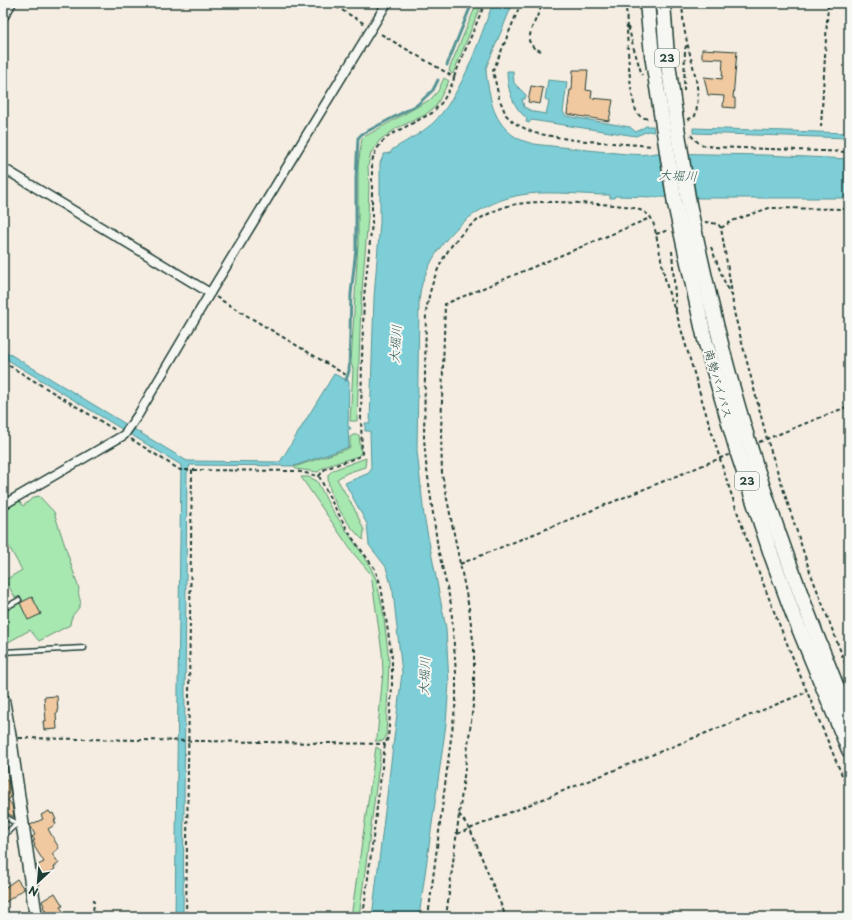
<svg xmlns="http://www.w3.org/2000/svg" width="852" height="920" font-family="'Playpen Sans','Klee One',sans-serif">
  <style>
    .green { fill: #a7e7b0; stroke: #639272 }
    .water { fill: #7dced6; stroke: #579495 }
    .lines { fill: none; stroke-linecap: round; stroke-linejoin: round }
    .stream { stroke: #579495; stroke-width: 3 }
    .building { fill: #f1c9a0; stroke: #1f3d34 }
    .lane-casing { stroke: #1f3d34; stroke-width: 7 }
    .street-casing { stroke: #1f3d34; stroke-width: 11 }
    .secondary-casing { stroke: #1f3d34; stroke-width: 14 }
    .primary-casing { stroke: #1f3d34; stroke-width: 15 }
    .highway-casing { stroke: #1f3d34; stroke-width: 17 }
    .path { stroke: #1f3d34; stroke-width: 2; stroke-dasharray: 4 3; stroke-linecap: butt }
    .lane { stroke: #f6f6f2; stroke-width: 4 }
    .street { stroke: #f6f6f2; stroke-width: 8 }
    .secondary { stroke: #f6f6f2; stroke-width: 11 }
    .primary { stroke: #f6f6f2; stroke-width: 12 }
    .highway { stroke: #f6f6f2; stroke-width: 14 }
    .highway-bridge-casing { stroke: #1f3d34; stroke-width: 17; stroke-linecap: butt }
    .highway-bridge { stroke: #f6f6f2; stroke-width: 14 }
    .labels { text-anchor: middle; stroke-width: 4; stroke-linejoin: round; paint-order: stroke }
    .shield { fill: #f6f6f2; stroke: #60746d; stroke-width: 1 }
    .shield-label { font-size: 11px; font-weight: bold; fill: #1f3d34 }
    .street-label { font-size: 12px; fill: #1f3d34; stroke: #f6f6f2 }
    .water-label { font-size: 13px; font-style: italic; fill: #325a54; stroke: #f6f6f2 }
  </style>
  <rect width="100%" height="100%" fill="#f5ede2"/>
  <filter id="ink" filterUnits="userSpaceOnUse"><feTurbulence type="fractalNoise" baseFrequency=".025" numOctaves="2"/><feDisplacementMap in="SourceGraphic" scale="8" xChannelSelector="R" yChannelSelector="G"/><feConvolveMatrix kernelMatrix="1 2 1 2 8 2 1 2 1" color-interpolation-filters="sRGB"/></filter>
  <g filter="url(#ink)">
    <g class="green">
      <polygon points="477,3 482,3 453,74 449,71 450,67"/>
      <polygon points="444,78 449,81 436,106 425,115 397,128 380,140 371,153 368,166 369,185 368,217 361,303 357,421 350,421 353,369 351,363 358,244 358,166 362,138 431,99 438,91"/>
      <polygon points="353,435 359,435 361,453 358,456 324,467 318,472 296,469 294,467 350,448 350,437"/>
      <path d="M366,458L365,467L347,473L337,479L354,508L364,530L363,540C348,526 327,496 328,475L333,470Z"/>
      <polygon points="301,477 309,477 317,481 329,505 369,564 376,579 383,610 389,661 386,737 383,741 375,741 377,738 383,672 382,652 371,574 353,553"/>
      <path d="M39,496L54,512L79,589C77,596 82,600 80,605C77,613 71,613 70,625L39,641L30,630L3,645V606L16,599L5,580L22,570L3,536V511L19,501L23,506L34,497Z"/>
      <polygon points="376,747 381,750 359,917 351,917"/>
    </g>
    <g class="water">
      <path d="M493,3H513L486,68C486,77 488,86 490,95C493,116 506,136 527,142C535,145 544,145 552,146C567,148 582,149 597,151C612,152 641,157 655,153L766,155L849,159V198H700L615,196L614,198H610V195C585,195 551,191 527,194C478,200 437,237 422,284C420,290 420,296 419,302L417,450L424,516L446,628L449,683L446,724L419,917H372L402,673L393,592L386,567L369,545L367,524L345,483L369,473L371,469L370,431H365V423H370L374,297L380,222V163L384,154L390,153L393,149C406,141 426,131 436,120C465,88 478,42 493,3Z"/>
      <path d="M507,71H513L514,83L526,95L525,99H522L524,107L534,112L546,114L549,101L545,99L548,80L567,82L563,112L566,116L630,127L636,132L646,126H653L654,132L648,131L636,136L531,120L529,123L526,122L527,118C513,109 507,88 507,71Z"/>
      <polygon points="693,128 849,133 849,138 693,133"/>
      <polygon points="3,350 187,461 280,462 334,374 349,381 348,427 350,427 351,429 348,429 349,447 294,466 190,465 187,473 183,917 175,917 181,465 3,357"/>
    </g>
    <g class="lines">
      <g class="stream">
        <polyline points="447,65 472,3"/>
        <polyline points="346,380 349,371 351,294 356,249 356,179 358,138 362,134 417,105 433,90 438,80"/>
      </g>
    </g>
    <g class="building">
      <polygon points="702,49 737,51 733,98 735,98 735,108 723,107 724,96 708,95 704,77 722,79 723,59 702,58"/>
      <polygon points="573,70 588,70 586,90 592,91 591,98 613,100 609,121 567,114 570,90 572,90"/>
      <polygon points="531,86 543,88 540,104 528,102"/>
      <polygon points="32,597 41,614 28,620 20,603"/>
      <polygon points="57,696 58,713 56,713 57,729 44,730 43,721 46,721 44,697"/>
      <polygon points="8,779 11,797 8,800 12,805 14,817 3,811 3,783"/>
      <polygon points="49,811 51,814 53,813 56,820 54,820 56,824 48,829 59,848 52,854 59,863 54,867 55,869 44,877 36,866 44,862 34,846 35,845 33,841 35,840 32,837 35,835 30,825 43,819 41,815"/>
      <polygon points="17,879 24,889 3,904 3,889"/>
      <polygon points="55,893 63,906 60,907 65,914 60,917 50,917 43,907 44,906 42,901"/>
    </g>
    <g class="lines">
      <g class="lane-casing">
        <g id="lane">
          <polyline points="3,609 19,600"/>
          <polyline points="3,652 84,648"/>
          <polyline points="3,816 18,824"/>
          <polyline points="3,836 13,827 20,823"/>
          <polyline points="3,915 6,917"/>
        </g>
      </g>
      <g class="street-casing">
        <g id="street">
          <polyline points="3,168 210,293"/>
          <polyline points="3,505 124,435 138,415 210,293 387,3"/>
        </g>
      </g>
      <g class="secondary-casing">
        <polyline id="secondary" points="3,15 10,3"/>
      </g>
      <g class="primary-casing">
        <polyline id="primary" points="3,700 10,738 36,917"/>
      </g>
      <g class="highway-casing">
        <g id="highway">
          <polyline points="647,3 652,55 661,113"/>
          <polyline points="663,3 667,56 675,114"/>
          <polyline points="675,204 705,340 738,454 772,557 793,614 849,750"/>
          <path d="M689,204C706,287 726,370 751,450C779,541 813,629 849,717"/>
        </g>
      </g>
      <g class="path">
        <polyline points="330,3 365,24"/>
        <polyline points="521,3 493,71 499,98 506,115 514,123 534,133 573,140 653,146"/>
        <path d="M626,3C627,23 628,101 638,114C641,118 645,118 649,119"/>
        <path d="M682,3C683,14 683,26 686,37C691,63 703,90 695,116L687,120"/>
        <polyline points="628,27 630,33 633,46 642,75"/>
        <polyline points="541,51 534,48 529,41 531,30 543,3"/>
        <polyline points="454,77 485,3"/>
        <polyline points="684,91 685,49 687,44"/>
        <polyline points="821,127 828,3"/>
        <path d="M691,135C697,144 704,146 715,147L849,152"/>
        <polyline points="705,222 718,224 721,228 731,287 734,312 767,439 809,569 849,673"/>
        <polyline points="721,228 732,221 769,208 849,209"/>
        <polyline points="656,234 669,230"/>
        <polyline points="711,247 726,286 732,296"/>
        <polyline points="672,251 676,311"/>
        <polyline points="216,297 346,375"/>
        <polyline points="3,362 115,430"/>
        <polyline points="131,439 180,470 192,470 186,917"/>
        <polyline points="759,442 849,406"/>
        <polyline points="193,470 296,471 319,476"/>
        <polyline points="319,476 325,469 361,456 362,453 361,419 362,358 364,297 372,223 372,161 376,150 382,142 390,135 432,113 443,101 453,82 454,78 452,76 379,33"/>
        <polyline points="319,476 333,504 351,536 375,569 381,586 392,658 392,688 390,714 388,738 385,744 363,917"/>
        <polyline points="460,564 728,455"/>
        <polyline points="19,738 385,744"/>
        <polyline points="459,814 470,829 506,917"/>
        <polyline points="457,834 807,692"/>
        <polyline points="93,917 94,899"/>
        <path d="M428,917L456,700V673L451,604L438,549L426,463L424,438L426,313C432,265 459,220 508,206C533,199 572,203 599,204C613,205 642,205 651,218C655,225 656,236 658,244C663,267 666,291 676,312C698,386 719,461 745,534C776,622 814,707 849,792"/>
        <polyline points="446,917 474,698 474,648 469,608 442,474 441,433 445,304 650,218"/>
      </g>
      <use href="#lane" class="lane"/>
      <use href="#street" class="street"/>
      <use href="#secondary" class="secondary"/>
      <use href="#primary" class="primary"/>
      <use href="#highway" class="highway"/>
      <g class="highway-bridge-casing">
        <g id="highway-bridge">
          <polyline points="661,113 675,204"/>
          <polyline points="675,114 689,204"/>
        </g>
      </g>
      <use href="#highway-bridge" class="highway-bridge"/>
    </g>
  </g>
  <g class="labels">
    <g class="shield">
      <rect x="655" y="49" width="24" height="18" rx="3"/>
      <rect x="735" y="472" width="24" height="18" rx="3"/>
    </g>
    <g class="shield-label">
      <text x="667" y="62">23</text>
      <text x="747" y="485">23</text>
    </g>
    <g class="street-label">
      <text transform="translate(718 384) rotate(74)" y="4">南勢バイパス</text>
    </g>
    <g class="water-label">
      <text transform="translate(678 175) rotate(3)" y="5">大堀川</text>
      <text transform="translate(395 344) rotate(-86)" y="5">大堀川</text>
      <text transform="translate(424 676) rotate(-88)" y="5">大堀川</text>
    </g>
  </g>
  <rect width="852" height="920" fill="none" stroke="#f6f6f2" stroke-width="16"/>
  <rect x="8" y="8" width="836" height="904" fill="none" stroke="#1f3d34" stroke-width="1.5" filter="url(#ink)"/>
  <g transform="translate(38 882) rotate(206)" stroke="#f6f6f2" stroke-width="3" paint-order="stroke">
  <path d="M0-3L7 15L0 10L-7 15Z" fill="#1f3d34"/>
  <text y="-6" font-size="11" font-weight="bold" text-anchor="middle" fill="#1f3d34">N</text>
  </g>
</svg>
